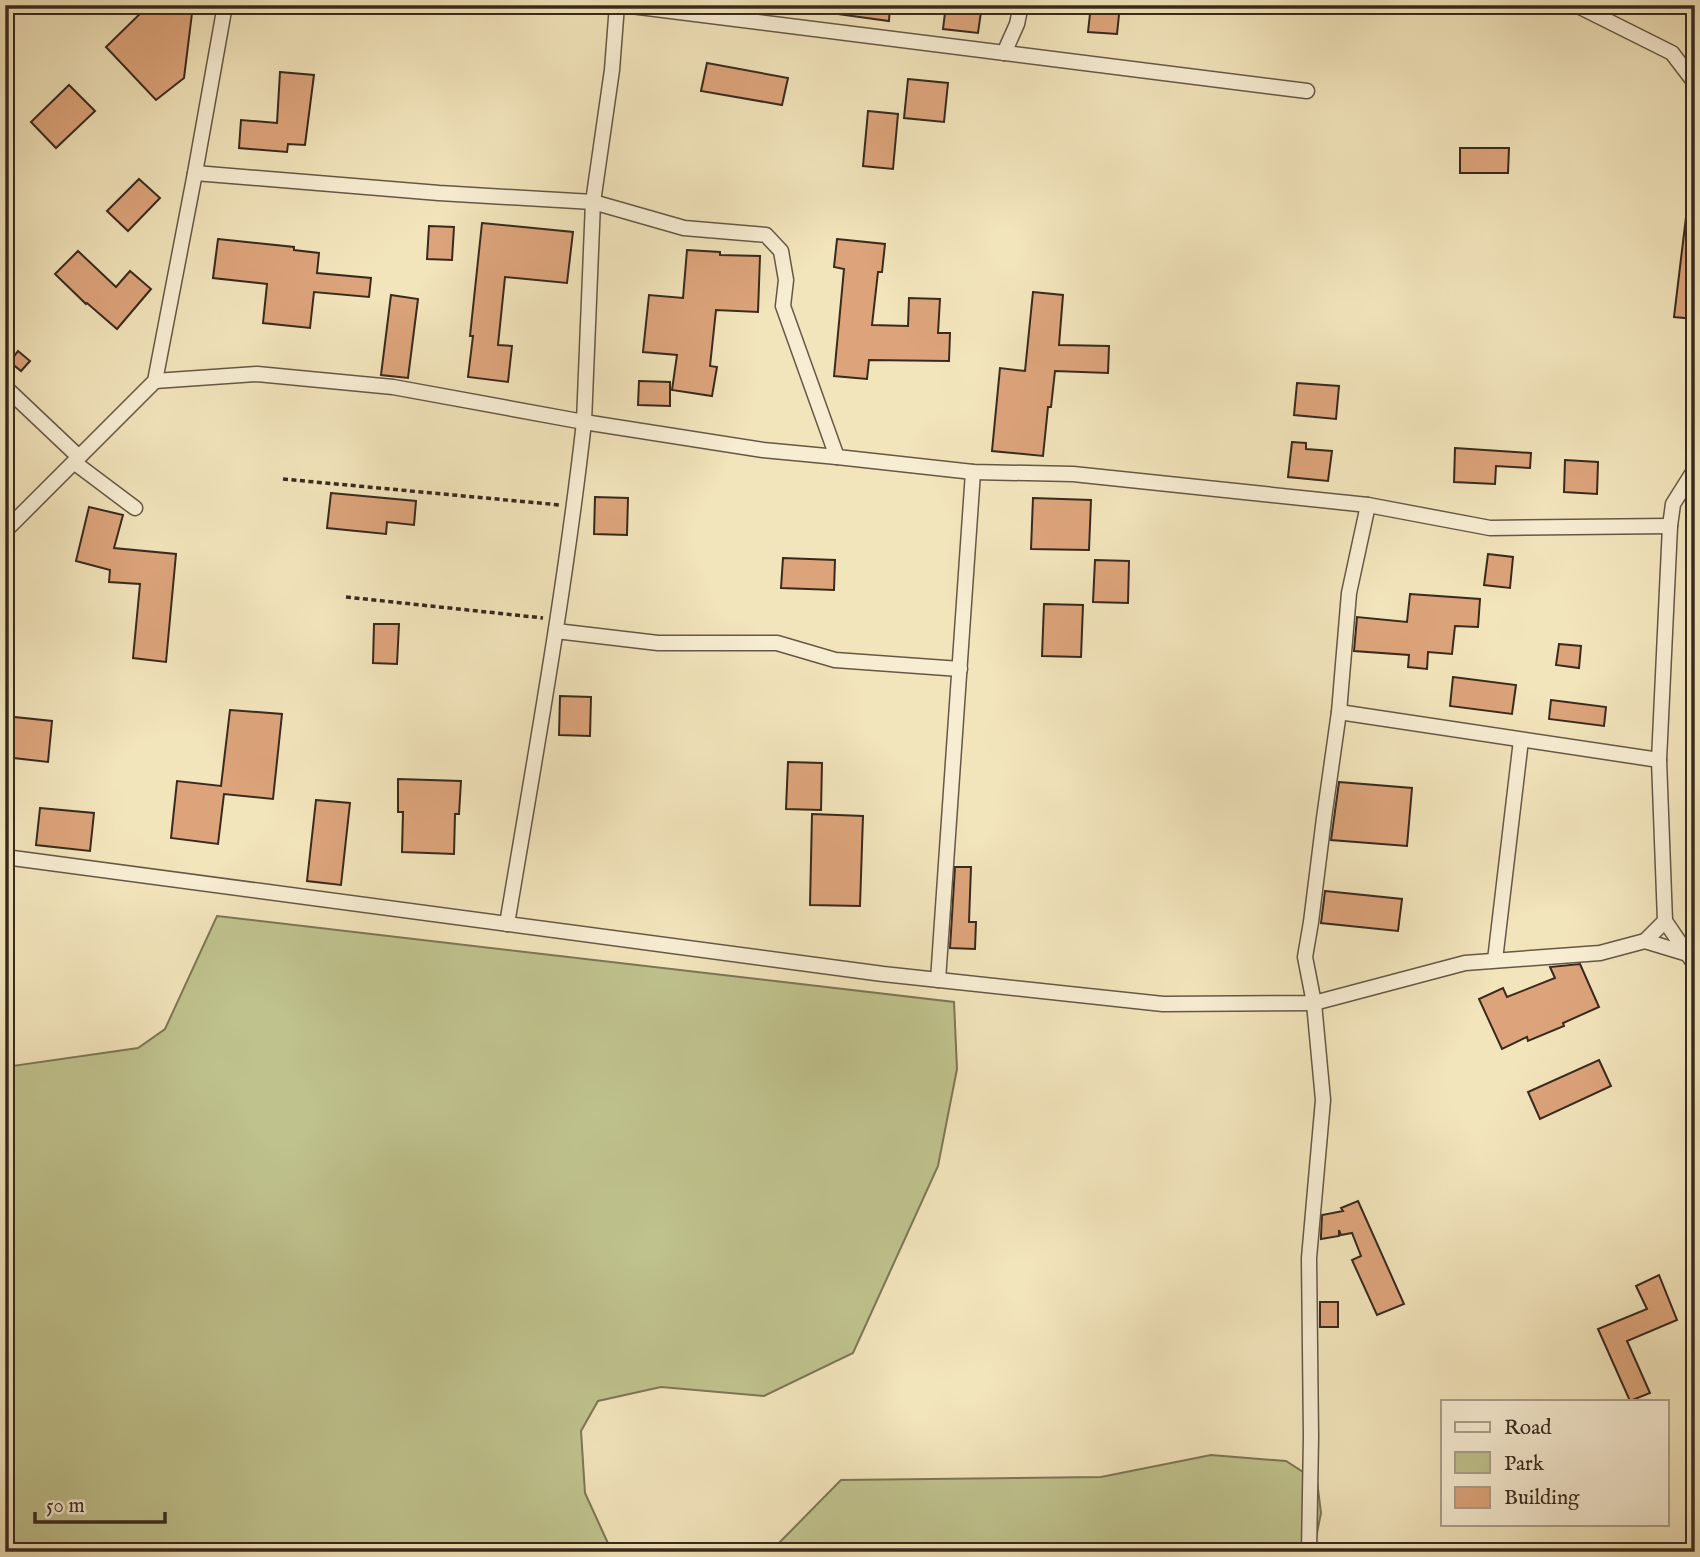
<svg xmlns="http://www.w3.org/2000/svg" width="1700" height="1557" font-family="'IM FELL English',serif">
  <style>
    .green { fill: #bfc28d; stroke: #7c7656; stroke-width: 2 }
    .building { fill: #dda47b; stroke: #382a1e; stroke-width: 2 }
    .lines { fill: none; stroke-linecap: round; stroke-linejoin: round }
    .street-casing { stroke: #665845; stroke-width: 17 }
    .path { stroke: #382a1e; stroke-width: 3.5; stroke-dasharray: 5 3.5; stroke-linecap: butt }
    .street { stroke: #f7edd3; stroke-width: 14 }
  </style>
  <rect width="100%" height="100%" fill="#f2e4bb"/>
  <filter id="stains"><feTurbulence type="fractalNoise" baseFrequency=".00286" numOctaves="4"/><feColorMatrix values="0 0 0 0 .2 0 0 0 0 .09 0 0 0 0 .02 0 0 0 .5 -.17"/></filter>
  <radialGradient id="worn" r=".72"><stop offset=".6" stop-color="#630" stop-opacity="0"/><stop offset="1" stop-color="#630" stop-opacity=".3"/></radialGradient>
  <g class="green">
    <polygon points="217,916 954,1002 957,1069 938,1166 853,1353 764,1396 661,1387 598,1401 581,1431 585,1493 612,1552 5,1552 5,1067 138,1048 165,1029"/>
    <polygon points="1211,1455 1286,1461 1317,1481 1321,1513 1314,1548 1311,1552 627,1552 775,1547 841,1480 1101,1477"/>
  </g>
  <g class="building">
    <polygon points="149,5 193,5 184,78 156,100 106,47"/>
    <polygon points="838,5 890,5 889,21 837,14"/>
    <polygon points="946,5 982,5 978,33 943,29"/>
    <polygon points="1091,5 1120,5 1117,34 1088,32"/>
    <polygon points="707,63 788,78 782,105 701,91"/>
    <polygon points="280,72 314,75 305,145 288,144 287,152 239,148 241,120 277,123"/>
    <polygon points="908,79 948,83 944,122 904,118"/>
    <polygon points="69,85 95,111 56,148 31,122"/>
    <polygon points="868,111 898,114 893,169 863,166"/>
    <polygon points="1460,148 1509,148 1508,173 1460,173"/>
    <polygon points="139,179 160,198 128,231 107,211"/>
    <polygon points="1686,217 1695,217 1695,319 1674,317"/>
    <polygon points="482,223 573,232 567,283 505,277 498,345 512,346 508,382 468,377 473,336 470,336"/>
    <polygon points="429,226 454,227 452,260 427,259"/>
    <polygon points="218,239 294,247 294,250 319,253 317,273 371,278 369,297 314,292 310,328 263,323 267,284 213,278"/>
    <polygon points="837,239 885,244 882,272 878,272 872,325 908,326 909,298 940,299 938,333 950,333 949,361 869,360 867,379 834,376 844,269 834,267"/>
    <polygon points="687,250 720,252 720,255 760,256 758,312 716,310 710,366 717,367 712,396 672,390 677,355 643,352 649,295 683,298"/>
    <polygon points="78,251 116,287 130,271 151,289 117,329 87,303 86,304 55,274"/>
    <polygon points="1033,292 1063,295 1059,345 1109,346 1108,373 1055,371 1051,407 1048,407 1043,456 992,451 1000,368 1025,371"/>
    <polygon points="391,295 418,299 408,378 381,375"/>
    <polygon points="18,351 30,361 21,371 10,362"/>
    <polygon points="639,381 670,382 670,406 638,405"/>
    <polygon points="1297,383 1339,386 1336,419 1294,415"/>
    <polygon points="1292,442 1306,443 1306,449 1332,451 1328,481 1288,477"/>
    <polygon points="1455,448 1531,453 1530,468 1496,466 1495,484 1454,482"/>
    <polygon points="1565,460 1598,462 1597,494 1564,492"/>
    <polygon points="331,493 416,501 414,525 387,522 386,534 327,528"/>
    <polygon points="595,497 628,498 627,535 594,534"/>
    <polygon points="1033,498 1091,500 1089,550 1031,549"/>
    <polygon points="89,507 123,515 114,548 176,554 166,662 133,658 140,584 109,582 110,570 76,561"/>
    <polygon points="1488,554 1513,557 1510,588 1484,585"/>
    <polygon points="783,558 835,560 834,590 781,588"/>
    <polygon points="1095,560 1129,561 1128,603 1093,602"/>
    <polygon points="1410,594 1480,599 1478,627 1455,626 1452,654 1428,652 1427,669 1408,667 1409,655 1354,651 1357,617 1407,622"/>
    <polygon points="1044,604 1083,605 1081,657 1042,656"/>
    <polygon points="374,624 399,624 397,664 373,663"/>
    <polygon points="1559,644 1581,646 1579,668 1556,665"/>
    <polygon points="1453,677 1516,685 1512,714 1450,706"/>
    <polygon points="560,696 591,697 590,736 559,735"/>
    <polygon points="1551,700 1606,707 1604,726 1549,719"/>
    <polygon points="230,710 282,714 273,799 224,794 218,844 171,838 177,781 221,786"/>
    <polygon points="5,716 52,721 48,762 5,757"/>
    <polygon points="788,762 822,763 821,810 786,809"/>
    <polygon points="398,779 461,781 459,814 455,814 454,854 402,852 403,812 398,812"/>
    <polygon points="1339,782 1412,788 1407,846 1331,840"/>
    <polygon points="316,800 350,803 341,885 307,881"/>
    <polygon points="40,808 94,813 90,851 36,845"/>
    <polygon points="812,814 863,816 860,906 810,905"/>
    <polygon points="955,867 971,867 969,922 976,922 975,949 950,948"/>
    <polygon points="1325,891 1402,899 1398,931 1321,923"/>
    <polygon points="1580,964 1599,1007 1563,1023 1564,1026 1528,1041 1527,1037 1502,1049 1479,999 1503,988 1507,997 1555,978 1550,967"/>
    <polygon points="1599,1060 1611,1086 1540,1119 1528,1092"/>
    <polygon points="1358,1201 1404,1304 1377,1315 1352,1260 1361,1256 1352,1233 1341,1235 1339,1230 1339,1236 1321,1239 1321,1236 1322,1215 1343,1211 1341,1208"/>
    <polygon points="1659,1275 1677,1320 1627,1341 1650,1393 1630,1401 1598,1329 1647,1309 1636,1286"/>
    <rect x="1320" y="1302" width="18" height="25"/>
  </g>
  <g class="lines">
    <g class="street-casing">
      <g id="street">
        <polyline points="623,5 1307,91"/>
        <polyline points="1576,5 1672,53 1695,83"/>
        <polyline points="1004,53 1017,24 1021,5"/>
        <polyline points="195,173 439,193 593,202 684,228 766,235 781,251 786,280 783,306 837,457 973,472 1073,474 1368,505 1490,528 1670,526"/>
        <polyline points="155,381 257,374 393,387 584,422 593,202 612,70 617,5"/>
        <polyline points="5,387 79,457 75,463 135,508"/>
        <polyline points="5,531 155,381 195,173 225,5"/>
        <polyline points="556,631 658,643 777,643 835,660 960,669"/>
        <polyline points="1339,712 1659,760"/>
        <polyline points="5,857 883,974 1163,1004 1314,1003 1465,963 1600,953 1645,941 1665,921 1659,760 1670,526 1673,504 1695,469"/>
        <polyline points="1665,921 1695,965"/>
        <path d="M507,924C535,757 565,591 584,422L763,450L837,457"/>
        <polyline points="1645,941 1688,954"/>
        <polyline points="1495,960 1521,740"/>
        <polyline points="938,980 973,472"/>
        <polyline points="1309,1552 1311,1437 1309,1258 1323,1100 1314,1003 1305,957 1311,922 1324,818 1339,712 1349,593 1368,505"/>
      </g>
    </g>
    <g class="path">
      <polyline points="283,479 560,505"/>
      <polyline points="346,597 543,618"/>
    </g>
    <use href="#street" class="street"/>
  </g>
  <rect width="1700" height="1557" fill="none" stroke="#f2e4bb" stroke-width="28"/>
  <rect x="7" y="7" width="1686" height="1543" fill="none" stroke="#382a1e" stroke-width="3.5"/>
  <rect x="14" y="14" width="1672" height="1529" fill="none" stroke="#382a1e" stroke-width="2"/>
  <rect x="1441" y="1400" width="228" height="126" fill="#f7edd3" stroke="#ab9f8b" stroke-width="2"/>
  <rect x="1455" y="1422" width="35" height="10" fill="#f7edd3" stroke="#ab9f8b" stroke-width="2"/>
  <text x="1504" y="1434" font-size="21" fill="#382a1e">Road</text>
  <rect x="1455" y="1452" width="35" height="21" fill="#bfc28d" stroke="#ab9f8b" stroke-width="2"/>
  <text x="1504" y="1470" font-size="21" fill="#382a1e">Park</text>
  <rect x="1455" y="1487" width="35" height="21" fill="#dda47b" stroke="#ab9f8b" stroke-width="2"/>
  <text x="1504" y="1504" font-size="21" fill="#382a1e">Building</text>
  <path d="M35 1512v10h130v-10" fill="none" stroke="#382a1e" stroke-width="3.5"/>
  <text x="46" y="1512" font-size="21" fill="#382a1e" stroke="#f7edd3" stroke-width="5" paint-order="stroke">50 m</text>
  <rect width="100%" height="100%" filter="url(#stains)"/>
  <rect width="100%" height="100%" fill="url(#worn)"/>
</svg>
